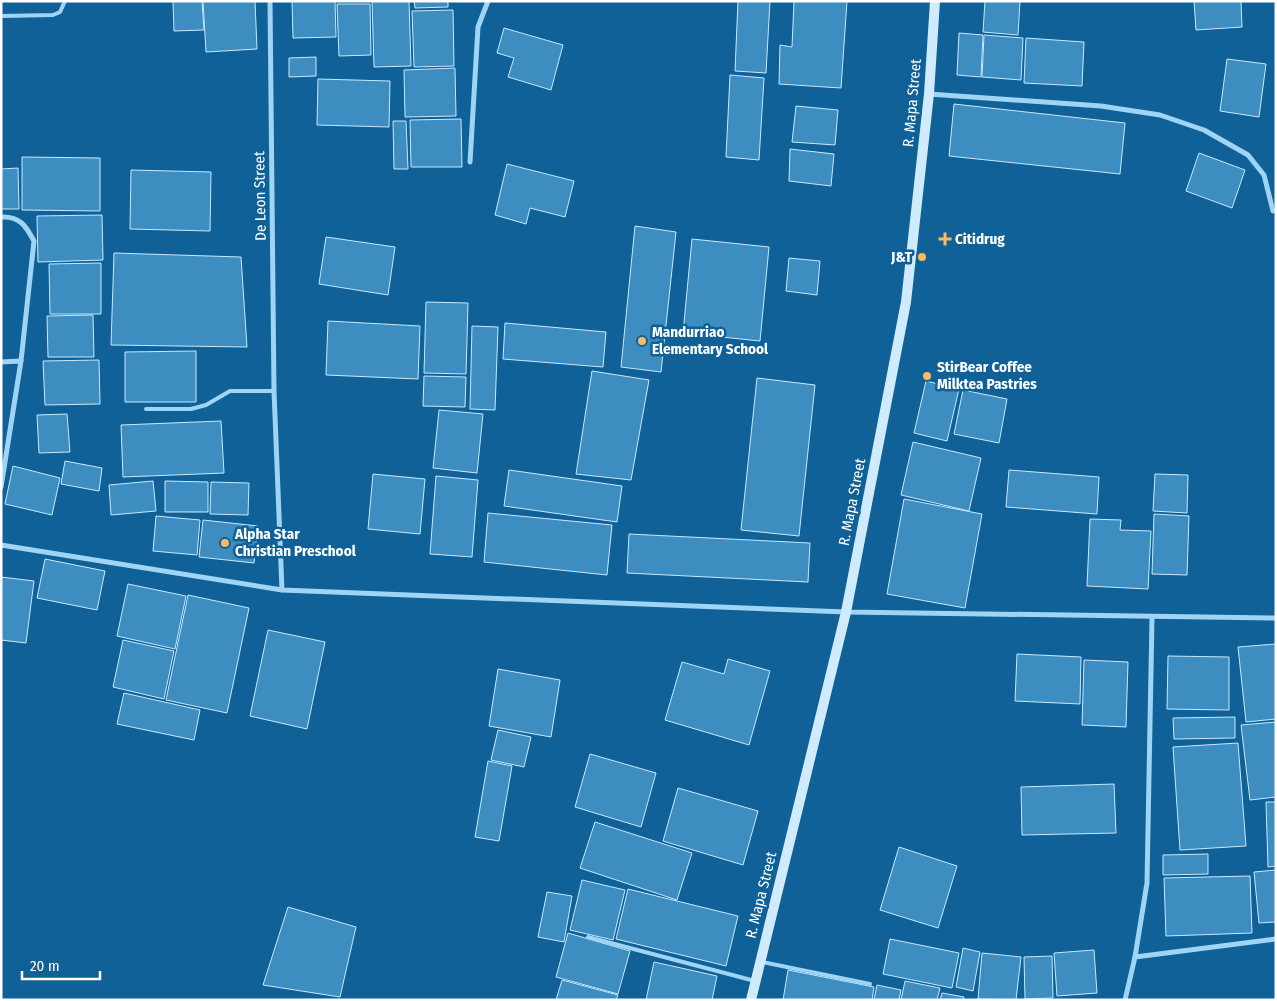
<svg xmlns="http://www.w3.org/2000/svg" width="1277" height="1001" font-family="'Fira Sans Condensed',sans-serif">
  <style>
    .building { fill: #3d8dc1; stroke: #c8e9fe }
    .lines { fill: none; stroke-linecap: round; stroke-linejoin: round }
    .lane { stroke: #a0d4f4; stroke-width: 4 }
    .street { stroke: #a0d4f4; stroke-width: 5 }
    .secondary { stroke: #d0ebfd; stroke-width: 10 }
    .poi-dot { fill: #ffb963; stroke: #0f6197; stroke-width: 2 }
    .labels { text-anchor: middle; stroke-width: 5; stroke-linejoin: round; paint-order: stroke }
    .street-label { font-size: 15px; fill: #fff; stroke: #0f6197 }
    .poi-label { font-size: 15px; font-weight: bold; fill: #fff; stroke: #0f6197; text-anchor: start }
  </style>
  <rect width="100%" height="100%" fill="#0f6197"/>
  <g class="building">
    <polygon points="173,1 202,1 204,30 174,31"/>
    <polygon points="203,1 255,1 257,49 206,52"/>
    <polygon points="292,1 335,1 336,37 293,38"/>
    <polygon points="372,1 409,1 411,66 374,67"/>
    <polygon points="414,1 448,1 448,7 415,8"/>
    <polygon points="738,1 770,1 766,73 735,71"/>
    <polygon points="794,1 847,1 841,88 779,84 780,45 792,47"/>
    <polygon points="985,1 1020,1 1018,35 983,32"/>
    <polygon points="1194,1 1241,1 1242,27 1196,30"/>
    <polygon points="337,4 370,4 371,55 339,56"/>
    <polygon points="453,10 454,66 414,67 412,11"/>
    <polygon points="504,28 563,45 551,90 508,77 514,58 497,53"/>
    <polygon points="959,33 983,35 981,77 957,75"/>
    <polygon points="984,35 1023,38 1021,80 982,77"/>
    <polygon points="1026,38 1084,42 1082,86 1024,83"/>
    <polygon points="316,57 316,76 289,77 289,58"/>
    <polygon points="1227,59 1266,64 1259,117 1220,111"/>
    <polygon points="455,68 456,116 405,117 404,70"/>
    <polygon points="730,75 764,78 759,160 726,157"/>
    <polygon points="318,79 390,81 389,127 317,125"/>
    <polygon points="954,104 1125,123 1120,174 949,156"/>
    <polygon points="796,106 838,110 835,145 792,142"/>
    <polygon points="461,119 462,167 411,167 410,120"/>
    <polygon points="393,121 406,121 408,169 394,169"/>
    <polygon points="790,149 834,154 831,186 789,181"/>
    <polygon points="1199,153 1245,170 1232,208 1186,191"/>
    <polygon points="22,157 100,158 100,211 22,210"/>
    <polygon points="507,164 574,181 565,217 530,208 526,224 495,215"/>
    <polygon points="18,168 19,209 1,209 1,169"/>
    <polygon points="131,170 211,172 210,231 130,229"/>
    <polygon points="102,215 103,260 38,262 37,216"/>
    <polygon points="635,226 676,232 661,372 621,367"/>
    <polygon points="326,237 395,247 388,295 319,284"/>
    <polygon points="692,239 769,247 760,341 683,333"/>
    <polygon points="114,253 241,257 247,347 111,345"/>
    <polygon points="789,258 820,261 817,295 786,291"/>
    <polygon points="101,263 101,314 50,314 49,264"/>
    <polygon points="426,302 468,303 466,374 424,373"/>
    <polygon points="93,315 94,357 48,357 47,316"/>
    <polygon points="328,321 420,326 418,379 326,375"/>
    <polygon points="505,323 606,332 603,367 503,359"/>
    <polygon points="472,326 498,327 495,410 470,409"/>
    <polygon points="196,351 196,402 125,402 125,352"/>
    <polygon points="99,360 100,404 45,405 43,361"/>
    <polygon points="592,371 649,380 631,480 576,474"/>
    <polygon points="424,376 466,377 465,407 423,406"/>
    <polygon points="757,378 815,385 799,536 741,530"/>
    <polygon points="926,381 959,389 947,441 914,433"/>
    <polygon points="963,390 1007,399 999,443 954,434"/>
    <polygon points="439,410 483,414 477,473 433,468"/>
    <polygon points="67,414 70,452 39,453 37,415"/>
    <polygon points="221,421 224,473 123,477 121,425"/>
    <polygon points="913,442 981,458 969,511 901,495"/>
    <polygon points="65,461 102,468 99,491 61,484"/>
    <polygon points="13,466 60,478 52,515 5,504"/>
    <polygon points="509,470 622,486 617,522 504,506"/>
    <polygon points="1009,470 1099,477 1097,514 1006,507"/>
    <polygon points="373,474 425,479 420,534 368,529"/>
    <polygon points="1155,474 1188,475 1187,513 1153,511"/>
    <polygon points="436,476 478,480 472,557 430,554"/>
    <polygon points="153,481 156,511 111,515 109,485"/>
    <polygon points="165,481 208,482 208,512 165,512"/>
    <polygon points="211,482 249,483 248,515 210,514"/>
    <polygon points="904,499 982,514 965,608 887,594"/>
    <polygon points="488,513 612,525 607,575 484,562"/>
    <polygon points="1154,514 1189,516 1187,575 1152,574"/>
    <polygon points="156,516 200,520 197,555 153,551"/>
    <polygon points="1090,519 1121,520 1120,530 1151,531 1148,589 1087,586"/>
    <polygon points="203,520 258,526 254,563 199,557"/>
    <polygon points="629,534 810,543 808,582 627,573"/>
    <polygon points="45,559 105,571 97,610 37,598"/>
    <polygon points="1,577 34,581 26,643 1,640"/>
    <polygon points="128,584 186,596 175,649 117,636"/>
    <polygon points="188,595 249,608 227,713 166,700"/>
    <polygon points="268,630 325,642 307,729 250,716"/>
    <polygon points="123,640 174,651 164,699 113,687"/>
    <polygon points="1276,644 1276,719 1246,722 1238,647"/>
    <polygon points="1017,654 1081,657 1080,704 1015,701"/>
    <polygon points="1168,656 1229,657 1229,710 1167,709"/>
    <polygon points="728,659 770,671 749,745 665,720 682,662 724,674"/>
    <polygon points="1084,660 1128,662 1126,727 1082,725"/>
    <polygon points="498,669 560,680 551,737 489,726"/>
    <polygon points="124,693 200,710 194,740 117,724"/>
    <polygon points="1235,717 1235,738 1174,739 1173,718"/>
    <polygon points="1276,722 1276,797 1250,800 1241,725"/>
    <polygon points="498,730 531,737 524,767 491,760"/>
    <polygon points="1238,743 1246,846 1180,850 1173,747"/>
    <polygon points="590,754 656,773 641,827 575,807"/>
    <polygon points="488,761 512,766 499,841 475,837"/>
    <polygon points="1114,784 1116,833 1022,835 1021,787"/>
    <polygon points="678,788 758,811 743,865 663,841"/>
    <polygon points="1266,802 1276,802 1276,866 1268,867"/>
    <polygon points="595,822 692,853 677,900 580,868"/>
    <polygon points="899,847 957,866 938,928 880,910"/>
    <polygon points="1208,854 1208,874 1163,875 1163,855"/>
    <polygon points="1276,870 1276,922 1259,923 1254,872"/>
    <polygon points="1250,876 1252,933 1166,936 1164,878"/>
    <polygon points="582,880 625,890 613,940 570,930"/>
    <polygon points="628,889 738,916 726,966 616,939"/>
    <polygon points="547,892 572,896 564,942 538,937"/>
    <polygon points="288,907 356,927 340,997 263,985"/>
    <polygon points="568,933 630,951 618,994 556,977"/>
    <polygon points="890,939 959,953 952,988 883,974"/>
    <polygon points="963,948 980,952 973,991 956,987"/>
    <polygon points="1094,950 1097,993 1057,996 1054,953"/>
    <polygon points="982,953 1021,957 1016,1000 978,999"/>
    <polygon points="1052,956 1053,998 1025,999 1024,957"/>
    <polygon points="654,962 717,976 712,1000 646,1000"/>
    <polygon points="788,970 874,987 872,1000 783,1000"/>
    <polygon points="562,980 618,995 616,1000 556,1000"/>
    <polygon points="905,981 940,988 937,1000 901,1000"/>
    <polygon points="877,985 901,990 899,1000 874,1000"/>
    <polygon points="942,993 964,997 963,1000 940,1000"/>
  </g>
  <g class="lines">
    <g class="lane">
      <polyline points="1,16 53,15 60,12 65,1"/>
      <polyline points="146,409 191,409 206,405 230,391 274,391"/>
      <polyline points="588,937 755,981"/>
      <polyline points="762,962 870,984"/>
    </g>
    <g class="street">
      <polyline points="270,1 274,391 282,590"/>
      <polyline points="929,94 1101,106 1160,115 1204,130 1248,155 1264,175 1273,211"/>
      <polyline points="470,162 478,27 488,1"/>
      <path d="M1,217C20,216 26,226 34,241L21,361L1,487"/>
      <polyline points="1,362 21,361"/>
      <polyline points="1,545 282,590 846,612 1276,618"/>
      <polyline points="1135,957 1147,883 1152,618"/>
      <polyline points="1125,1000 1135,957 1276,939"/>
    </g>
    <polyline class="secondary" points="751,1000 846,612 906,302 929,94 935,1"/>
  </g>
  <g class="poi-dot">
    <path d="M942.5 231.5h5v5h5v5h-5v5h-5v-5h-5v-5h5z"/>
    <circle cx="922" cy="257" r="5"/>
    <circle cx="642" cy="341" r="5"/>
    <circle cx="927" cy="376" r="5"/>
    <circle cx="225" cy="543" r="5"/>
  </g>
  <g class="labels">
    <g class="street-label">
      <text transform="translate(912 103) rotate(-85)" y="5">R. Mapa Street</text>
      <text transform="translate(260 196) rotate(-91)" y="5">De Leon Street</text>
      <text transform="translate(852 502) rotate(-79)" y="5">R. Mapa Street</text>
      <text transform="translate(761 895) rotate(-76)" y="5">R. Mapa Street</text>
    </g>
    <g class="poi-label">
      <text x="955" y="244">Citidrug</text>
      <text x="912" y="262" text-anchor="end">J&amp;T</text>
      <text x="652" y="337">Mandurriao<tspan x="652" dy="17">Elementary School</tspan></text>
      <text x="937" y="372">StirBear Coffee<tspan x="937" dy="17">Milktea Pastries</tspan></text>
      <text x="235" y="539">Alpha Star<tspan x="235" dy="17">Christian Preschool</tspan></text>
    </g>
  </g>
  <rect width="1277" height="1001" fill="none" stroke="#ffffff" stroke-width="5"/>
  <path d="M22 971v8h78v-8" fill="none" stroke="#ffffff" stroke-width="2.5"/>
  <text x="30" y="971" font-size="15" fill="#ffffff" stroke="#0f6197" stroke-width="4" paint-order="stroke">20 m</text>
</svg>
